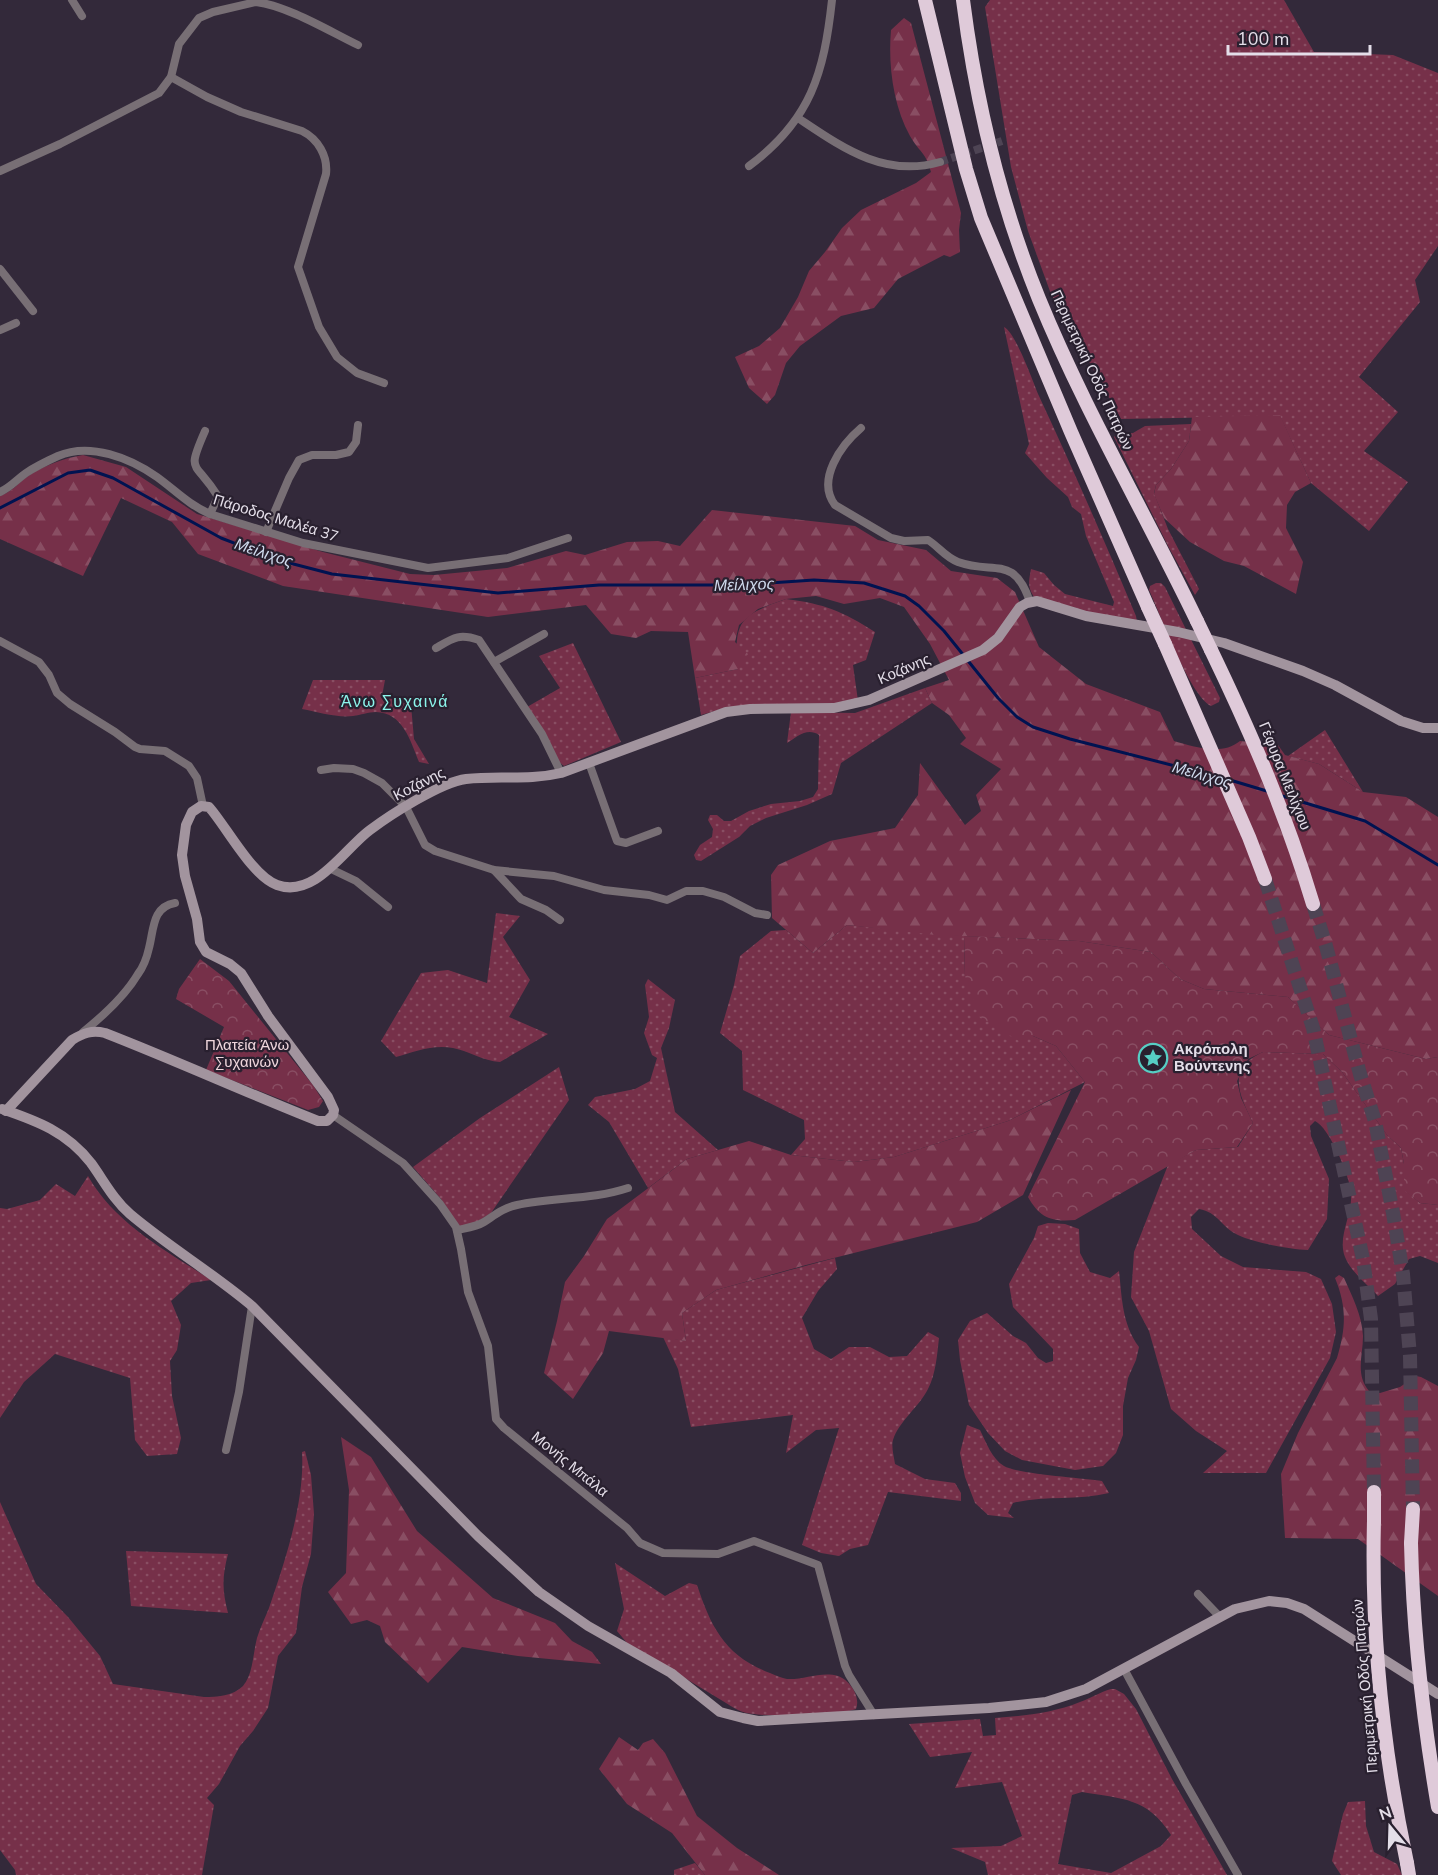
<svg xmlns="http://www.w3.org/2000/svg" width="1438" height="1875" font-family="'Nunito Sans',sans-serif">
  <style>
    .grass { fill: url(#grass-dots); fill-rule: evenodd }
    .forest { fill: url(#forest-firs) }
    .park { fill: url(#park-crowns) }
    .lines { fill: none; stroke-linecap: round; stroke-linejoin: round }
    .stream { stroke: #001351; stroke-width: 3 }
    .street-tunnel { stroke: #4e4454; stroke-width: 8; stroke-dasharray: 8 4; stroke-linecap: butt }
    .highway-tunnel { stroke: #4e4454; stroke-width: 14; stroke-dasharray: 14 7; stroke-linecap: butt }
    .street { stroke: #786f75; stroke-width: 8 }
    .secondary { stroke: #a2949e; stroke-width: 10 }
    .highway { stroke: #dfcad9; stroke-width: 14 }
    .highway-bridge { stroke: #dfcad9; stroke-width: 14 }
    .labels { text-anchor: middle; stroke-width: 4.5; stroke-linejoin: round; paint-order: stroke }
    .street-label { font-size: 15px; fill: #e4dee9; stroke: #29202f }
    .park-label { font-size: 15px; fill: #f0d7dd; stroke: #29202f }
    .poi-label { font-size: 15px; font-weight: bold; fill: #e4dee9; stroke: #29202f; text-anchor: start }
    .water-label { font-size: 16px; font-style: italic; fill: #cfdaed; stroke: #29202f }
    .neighbourhood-label { font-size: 16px; letter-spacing: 1.5px; fill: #8cf6ec; stroke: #29202f }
  </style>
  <defs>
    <pattern id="grass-dots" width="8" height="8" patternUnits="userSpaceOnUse" patternTransform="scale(1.5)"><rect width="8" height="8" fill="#763049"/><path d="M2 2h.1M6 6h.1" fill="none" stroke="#894e63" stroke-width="1.8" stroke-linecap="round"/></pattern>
    <pattern id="forest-firs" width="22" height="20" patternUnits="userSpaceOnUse" patternTransform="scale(1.5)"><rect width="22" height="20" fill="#763049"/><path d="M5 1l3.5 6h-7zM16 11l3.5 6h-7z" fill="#894e63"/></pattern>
    <pattern id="park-crowns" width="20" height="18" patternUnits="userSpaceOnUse" patternTransform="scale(1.5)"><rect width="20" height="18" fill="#763049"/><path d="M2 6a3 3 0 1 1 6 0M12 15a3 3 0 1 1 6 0" fill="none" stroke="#894e63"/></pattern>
  </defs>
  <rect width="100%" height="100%" fill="#33293a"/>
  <g class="grass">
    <polygon points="990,0 1284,0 1314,52 1393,55 1438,73 1438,246 1415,280 1420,302 1359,377 1398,412 1364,451 1408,482 1369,531 1311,483 1280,416 1121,419 1051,294 1028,231 1011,167 985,7"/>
    <path d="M1004,327C1016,333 1033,382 1039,396C1073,469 1105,542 1136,616L1137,622L1109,618L1034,597C1027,587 1029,580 1031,569L1044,573L1054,585L1065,594L1113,606L1114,602L1086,536L1081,514L1072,507L1068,497L1047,478L1025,453L1029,444Z"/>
    <polygon points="1191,424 1189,441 1171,469 1156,485 1154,493 1168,529 1199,589 1195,595 1168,546 1114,437 1118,433 1133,433 1145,426"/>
    <path d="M1156,583H1161L1165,587L1220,698L1219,702L1211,706C1189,694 1161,616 1149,590L1150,586Z"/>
    <path d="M786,599C825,604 842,611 875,632L866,660L853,665L858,701L847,704L722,709L701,715L695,678L738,669C733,620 741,615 786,599Z"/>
    <polygon points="573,643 621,742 564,766 558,761 527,707 560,688 539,656"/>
    <path d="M313,680H385L382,696L411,705L414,739L429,764L419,762C410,740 403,713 376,712C368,712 361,715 353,716C337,718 318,712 302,709Z"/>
    <path d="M925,688L932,703L841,763L832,794L807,805L766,818L750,826L739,837L701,861L696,860L694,855L700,845L712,837L713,829L708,820L710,815H717L724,821H731L749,811L771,804L800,801L813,797L818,789L819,735C807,727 797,737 787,743L791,712L855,713Z"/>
    <polygon points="1325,730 1363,792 1319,764 1288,756"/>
    <path d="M496,913L520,916L503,937L530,980L509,1017L548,1034L500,1062C483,1061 469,1051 453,1048C433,1044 414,1052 396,1057L381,1041L421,973L448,970L487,983Z"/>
    <polygon points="847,925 964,936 965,976 1033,1036 1056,1046 1085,1082 1008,1121 894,1157 854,1162 791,1155 805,1139 804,1120 743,1090 742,1051 720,1033 734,985 740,956 771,931 786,930 813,953"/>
    <polygon points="648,979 675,1000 669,1028 661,1048 675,1112 718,1150 687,1159 648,1188 609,1122 588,1105 595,1097 635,1089 650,1081 657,1058 652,1055 644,1033 649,1017 645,985"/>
    <path d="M1263,1052L1323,1054L1342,1072L1387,1135L1401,1148L1404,1164L1405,1190L1420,1203L1438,1205V1263L1420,1256L1409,1259L1395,1284L1378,1296C1368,1285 1351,1272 1345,1257C1337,1237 1353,1214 1351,1194C1351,1178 1329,1127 1315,1121L1310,1126L1311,1136L1329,1179L1327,1219L1308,1250C1289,1249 1255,1243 1238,1235C1222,1228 1218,1212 1199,1209L1191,1217L1192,1229L1221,1256L1243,1267L1306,1272L1321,1279L1332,1304L1336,1332L1330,1358L1266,1473H1203L1227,1451L1196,1431L1171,1409L1149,1331L1131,1297L1134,1252L1168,1165L1196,1150L1238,1147L1253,1123C1239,1094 1226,1069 1263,1052Z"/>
    <polygon points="559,1067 569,1100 491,1213 475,1223 459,1227 441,1199 413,1167 480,1118"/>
    <path d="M88,1176C115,1224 167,1251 211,1280L191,1283L171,1301L181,1325L177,1350L170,1361L172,1396L181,1438L177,1454L147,1456L135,1440L130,1378L55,1354L24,1382L0,1418V1208L7,1209L40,1200L56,1184L75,1196Z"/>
    <path d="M1048,1223L1065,1224L1079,1229L1080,1253L1090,1272L1110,1278L1119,1271C1122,1298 1122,1324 1139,1347L1136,1360L1128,1378L1123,1406V1435L1116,1453L1103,1466L1075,1470L1022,1460L1005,1451L988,1433L969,1405L960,1360L958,1340L970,1321L987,1313L1013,1336L1026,1343L1038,1358L1046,1363L1053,1361V1349L1013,1307L1009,1284L1034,1238L1038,1226Z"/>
    <path d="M835,1258L837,1269L818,1291L802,1318L814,1349L831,1359L849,1347H870L889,1357L907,1356L928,1332L939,1338C937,1355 936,1373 928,1389C919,1407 899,1421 893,1440C891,1446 894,1457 895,1464L925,1479L955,1483L961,1493V1501L888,1492L868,1545L850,1549L839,1556L821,1553L802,1545L839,1428L816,1430L786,1453L793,1415L691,1427L678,1369L663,1337L686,1341L682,1313L716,1290Z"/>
    <path d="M967,1425L980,1430C986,1442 992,1459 1004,1466C1017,1474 1082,1478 1102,1481L1109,1493C1077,1501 1044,1495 1013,1503L1008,1513L1014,1518L988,1515L975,1503L965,1477L960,1453Z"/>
    <path d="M305,1451L311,1475L314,1514L311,1554L302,1587L296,1633L278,1656L268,1708L253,1731L240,1746L219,1784L207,1798L214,1805L202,1875H16L15,1870L0,1850V1502L36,1584L68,1617L100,1656L113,1684L204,1697C217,1697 233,1696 243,1686C253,1675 253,1653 257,1638C260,1628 265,1618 269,1608C285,1561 305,1502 302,1452Z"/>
    <path d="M126,1551L228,1554C222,1577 222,1590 228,1613L131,1606Z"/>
    <path d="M615,1563L665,1596L689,1583L697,1585C711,1627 725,1656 770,1673C775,1675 782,1678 787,1679C804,1680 821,1671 838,1676C850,1680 861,1697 856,1709C837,1716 762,1718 743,1712C737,1710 731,1706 726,1703L627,1643L617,1631L624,1609Z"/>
    <path d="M1111,1689H1115L1124,1694L1136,1709L1172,1779L1227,1875H988L985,1862L951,1848L1001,1846L1022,1836L1002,1782L955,1788L972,1752L930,1757L909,1724L980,1719L983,1736L996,1735L995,1718C1024,1716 1053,1713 1080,1702C1091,1698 1100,1692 1111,1689ZM1082,1792C1122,1799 1147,1797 1171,1835L1161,1846L1111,1873L1058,1864L1072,1795Z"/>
    <polygon points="1365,1801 1366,1826 1374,1852 1397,1864 1402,1875 1341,1875 1332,1861 1343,1814 1348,1802"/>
    <polygon points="695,1863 705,1875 674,1875 674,1870"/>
  </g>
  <g class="forest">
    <path d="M904,18L911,23L961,213L959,230L960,252L950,257L944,255L898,279L874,308L841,316L800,346L786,363L775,395L767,404L749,388L735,357L759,346L780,328L798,297L809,271L825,252L842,228L861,210L916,183L931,172C926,152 919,152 910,136C893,105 888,65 891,30Z"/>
    <polygon points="1280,415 1311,483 1295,492 1287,505 1286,528 1303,562 1296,594 1244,566 1224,561 1190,542 1164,518 1154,494 1156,485 1171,469 1189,441 1192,417"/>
    <path d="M83,455L126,467L197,514L323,552L410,574L434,575L507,568L566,551L585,555L627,542L658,541L680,546L712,510L855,526L878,540L926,550L951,571L997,578L1015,592L1039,647L1086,684L1160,712L1174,741C1195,747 1222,756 1240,741L1278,745L1285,755L1319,764L1363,792L1406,797L1438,817V1057L1426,1059L1329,1035L1288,997L1204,989L1180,979L1151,952L1079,941L936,935L847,925L813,953L772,918L771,875L778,865L830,841L895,828L918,795L920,763L965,825L981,811L976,795L1001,769L960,744L966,738L949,715L932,703L925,688L949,680L930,644L904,607L880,598L844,604L816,596L786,599L758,609L739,625L735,642L748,654L738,669L695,678L688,632L651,631L636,638L611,634L586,605L488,617L283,586L198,554L172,522L121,498L83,576L0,539V496C10,492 16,486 24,479C39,467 64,458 83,455Z"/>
    <polygon points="1071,1090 1023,1195 977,1222 806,1265 716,1290 682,1313 686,1341 609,1331 603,1353 573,1399 544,1373 557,1321 565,1282 584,1256 607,1219 687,1159 749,1141 791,1155 854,1162 894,1157 1008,1121"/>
    <path d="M1339,1275L1344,1278C1352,1296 1362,1315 1363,1336C1363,1356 1355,1374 1369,1391L1380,1393L1400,1387L1416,1376L1421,1377L1438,1386V1596L1358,1539L1285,1538L1281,1474L1298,1433L1337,1358C1346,1328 1347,1307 1335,1278Z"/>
    <polygon points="341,1437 371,1457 417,1531 493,1598 555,1623 572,1641 592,1652 601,1664 518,1656 462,1647 428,1683 385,1642 380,1626 367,1620 351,1624 328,1592 346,1573 349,1490"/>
    <polygon points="619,1737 638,1750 643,1743 653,1739 665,1753 697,1816 737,1848 779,1875 705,1875 672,1833 627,1804 599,1769"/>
  </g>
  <g class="park">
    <path d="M964,936L1079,941L1151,952L1180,979L1204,989L1288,997L1329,1035L1426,1059L1438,1057V1205L1420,1203L1404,1190V1164L1401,1148L1387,1135L1342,1072L1323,1054L1263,1052L1248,1059L1237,1081L1241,1098L1253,1123L1237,1147L1196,1150L1075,1220C1051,1222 1040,1218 1028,1197L1085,1082L1056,1046L1033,1036L1019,1041L979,1016L965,976Z"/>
    <polygon points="200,959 229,981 313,1085 323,1101 319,1107 308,1110 206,1070 224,1027 176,999 179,989"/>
  </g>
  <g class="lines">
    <g class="stream">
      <polyline points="0,508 68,473 90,470 113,478 221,538 278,560 332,574 498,593 599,585 739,585 814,580 864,583 905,596 919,606 944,631 998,698 1017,717 1033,727 1070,739 1218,777"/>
      <polyline points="1230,780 1270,792"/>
      <polyline points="1279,795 1365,821 1438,865"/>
    </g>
    <polyline class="street-tunnel" points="940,162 1002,141"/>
    <g class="highway-tunnel">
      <polyline points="1265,879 1313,1028 1363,1259 1371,1319 1374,1492"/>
      <polyline points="1313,904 1326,946 1360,1074 1375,1121 1393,1213 1403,1274 1410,1356 1413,1509"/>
    </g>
    <g class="street">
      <polyline points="72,0 82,16"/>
      <path d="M171,77L207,97L241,112L302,131C318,139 328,156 326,174L298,267L319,327L337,357L357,373L384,383"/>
      <path d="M798,118C843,148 884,178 940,162"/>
      <path d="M749,166C811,120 824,73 832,0"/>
      <path d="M0,171L60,144L159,93L171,77L179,44L199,18L213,12L256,2C288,6 329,31 358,45"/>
      <polyline points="0,269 33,311"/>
      <polyline points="0,330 16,323"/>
      <path d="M861,428C841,445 816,480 835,505L891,538L904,541L928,540C939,547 945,557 958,562C994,575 1014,554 1030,602"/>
      <path d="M205,431C186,474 195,460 217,495V499L210,514"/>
      <path d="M0,492C11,487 16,480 26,473C35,467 47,461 58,456C90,442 130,458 157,477C175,490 189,505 210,514L303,543L428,568L508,558L568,538"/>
      <polyline points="266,532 289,478 299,460 312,455 336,455 349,452 356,442 358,425"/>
      <polyline points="0,641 39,662 49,675 57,693 70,704 115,732 135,747 140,749 165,751 189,766 197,778 203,806"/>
      <path d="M436,648C453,638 459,633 479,640L542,734L561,773"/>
      <polyline points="494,662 544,634"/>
      <polyline points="589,763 617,841 626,843 658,831"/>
      <polyline points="321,770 334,768 353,769 364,773 382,783 406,807 425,845 435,851 494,870 554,876 604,890 649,895 667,900 686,891 703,891 724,897 755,913 767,915"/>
      <polyline points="331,869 356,881 388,907"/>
      <polyline points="494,870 521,899 546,910 560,920"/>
      <path d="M83,1032C103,1016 125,996 138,974C144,966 147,957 149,948C154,929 152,907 175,903"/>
      <polyline points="333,1115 403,1163 440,1204 456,1227 461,1249 468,1292 488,1346 496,1419 504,1428 627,1528 640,1543 663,1553 718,1554 754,1541 818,1565 845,1666 849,1675 874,1715"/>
      <path d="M457,1230C466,1228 476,1227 484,1222C495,1215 503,1208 517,1205C554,1197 592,1200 628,1188"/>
      <polyline points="226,1450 239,1392 252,1306"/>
      <polyline points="1198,1594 1219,1616"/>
      <polyline points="1124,1669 1186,1784 1238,1875"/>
    </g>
    <g class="secondary">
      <path d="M2,1109C37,1121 67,1132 91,1163C104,1181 113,1199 130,1214C169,1247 213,1273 252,1306L478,1536L539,1592L588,1626L671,1673L720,1712L743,1718L758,1721L861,1715L989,1708L1046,1702L1086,1689L1235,1609L1269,1601L1287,1603L1304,1609L1438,1694"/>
      <path d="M6,1111L72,1040C83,1033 92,1030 105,1033C177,1061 247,1093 318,1121H327L333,1115L334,1110L328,1097L268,1016L241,973L230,964L206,952L200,942L197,919L185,876L182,855L186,825L192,812L201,806L209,807C226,826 252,876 277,885C315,899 345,848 370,830C390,815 441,782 466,779C499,775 527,781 561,773L726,712L750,709L834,708L869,700L983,650L998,638L1020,607L1027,603L1037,601L1086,616L1178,632L1224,643L1303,671L1335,685L1401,721L1423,728H1438"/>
    </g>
    <g class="highway">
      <polyline points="925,0 966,169 981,218 1071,432 1148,607"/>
      <path d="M963,0C976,102 1000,203 1039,299C1084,409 1145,513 1197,621"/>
      <polyline points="1165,644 1249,837 1265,879"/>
      <path d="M1211,650C1252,735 1286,814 1313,904"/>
      <polyline points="1374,1521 1374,1492"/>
      <polyline points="1411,1543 1413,1509"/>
      <polyline points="1407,1863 1409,1875"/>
    </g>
    <g class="highway-bridge">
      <polyline points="1148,607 1165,644"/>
      <polyline points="1197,621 1211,650"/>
      <path d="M1374,1521C1371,1636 1383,1750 1407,1863"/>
      <path d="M1411,1543C1413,1632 1423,1719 1438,1807"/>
    </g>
  </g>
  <defs>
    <g id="sight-ring" transform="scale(1.5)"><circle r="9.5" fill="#29202f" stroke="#56cec4" stroke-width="1.5"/><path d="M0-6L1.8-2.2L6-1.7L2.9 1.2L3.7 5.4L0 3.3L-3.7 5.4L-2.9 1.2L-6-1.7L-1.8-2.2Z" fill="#56cec4"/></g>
  </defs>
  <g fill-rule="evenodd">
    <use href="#sight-ring" x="1153" y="1058"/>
  </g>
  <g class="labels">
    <g class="street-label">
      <text transform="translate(1092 370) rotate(65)" y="5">Περιμετρική Οδός Πατρών</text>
      <text transform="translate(276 518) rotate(17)" y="5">Πάροδος Μαλέα 37</text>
      <text transform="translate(904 669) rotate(-23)" y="5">Κοζάνης</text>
      <text transform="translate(1285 776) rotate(68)" y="5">Γέφυρα Μειλίχιου</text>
      <text transform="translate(419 784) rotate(-27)" y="5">Κοζάνης</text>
      <text transform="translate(570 1464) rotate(39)" y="5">Μονής Μπάλα</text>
      <text transform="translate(1365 1686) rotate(-95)" y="5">Περιμετρική Οδός Πατρών</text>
    </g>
    <g class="park-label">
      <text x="247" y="1050">Πλατεία Άνω<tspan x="247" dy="17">Συχαινών</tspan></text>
    </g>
    <g class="poi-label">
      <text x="1174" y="1054">Ακρόπολη<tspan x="1174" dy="17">Βούντενης</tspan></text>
    </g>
    <g class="water-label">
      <text transform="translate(264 552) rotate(18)" y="6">Μείλιχος</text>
      <text transform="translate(744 584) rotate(-2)" y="6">Μείλιχος</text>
      <text transform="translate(1202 774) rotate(16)" y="6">Μείλιχος</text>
    </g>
    <g class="neighbourhood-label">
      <text x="395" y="707">Άνω Συχαινά</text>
    </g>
  </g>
  <g transform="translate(1390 1827) rotate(341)" stroke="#29202f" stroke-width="4.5" paint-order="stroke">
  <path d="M0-4.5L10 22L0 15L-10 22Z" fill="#e4dee9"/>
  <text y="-9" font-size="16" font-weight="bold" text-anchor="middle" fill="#e4dee9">N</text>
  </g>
  <path d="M1228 45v9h142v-9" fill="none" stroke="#e4dee9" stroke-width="3"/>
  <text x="1237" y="45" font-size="18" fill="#e4dee9" stroke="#29202f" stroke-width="4.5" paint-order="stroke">100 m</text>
</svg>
